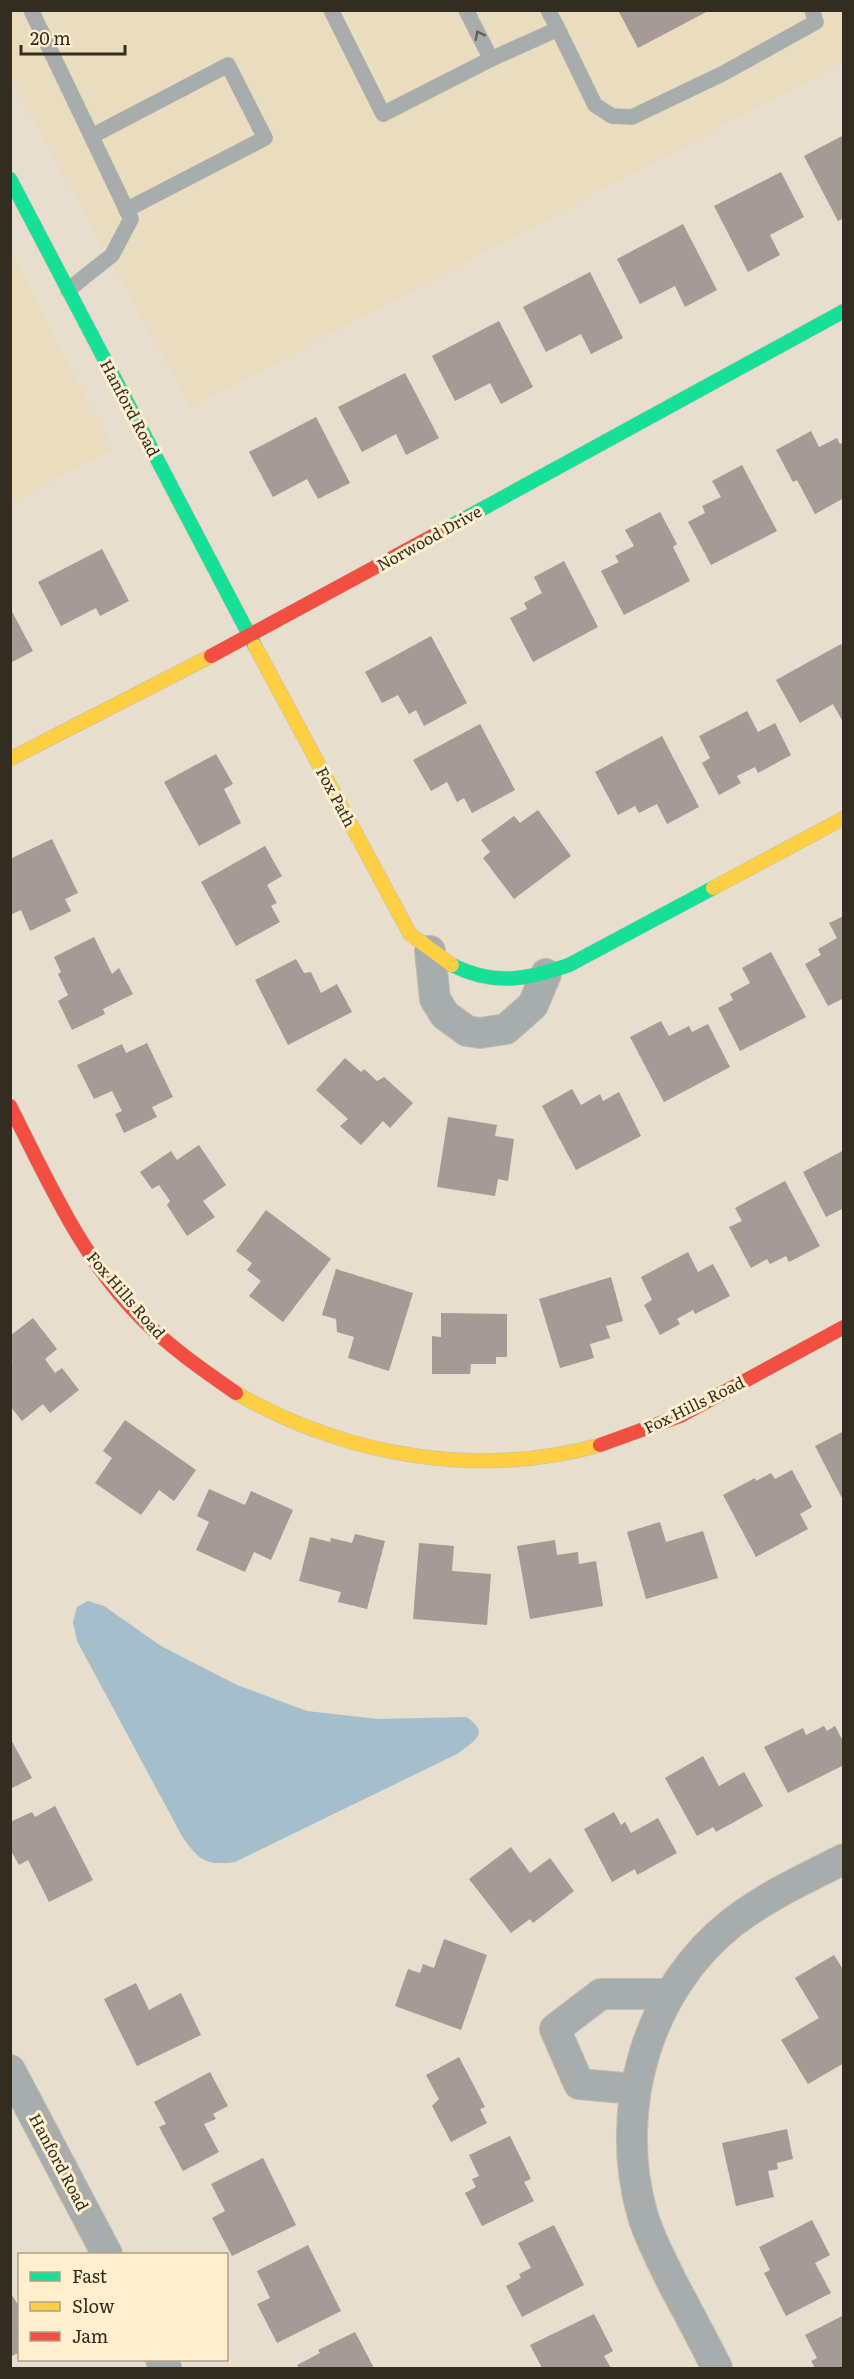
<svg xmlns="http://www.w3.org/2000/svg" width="854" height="2379" font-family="Literata,serif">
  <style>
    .built { fill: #eadcbf }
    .water { fill: #a5becb }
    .building { fill: #a49a96 }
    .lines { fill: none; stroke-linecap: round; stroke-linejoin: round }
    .lane-casing { stroke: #c4bdb0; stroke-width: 16 }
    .street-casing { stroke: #c4bdb0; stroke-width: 32 }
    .fast-casing { stroke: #c4bdb0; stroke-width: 15 }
    .slow-casing { stroke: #c4bdb0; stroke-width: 15 }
    .jam-casing { stroke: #c4bdb0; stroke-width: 15 }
    .lane { stroke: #a7acad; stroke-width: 15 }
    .street { stroke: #a7acad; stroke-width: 30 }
    .fast { stroke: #16e098; stroke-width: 14 }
    .slow { stroke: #ffcf43; stroke-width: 14 }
    .jam { stroke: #f24e42; stroke-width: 14 }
    .oneway { stroke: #616059 }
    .labels { text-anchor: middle; stroke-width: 6; stroke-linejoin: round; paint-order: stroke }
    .street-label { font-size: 16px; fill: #332d21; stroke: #ffefcf }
  </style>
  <rect width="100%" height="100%" fill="#e7decd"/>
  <g class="built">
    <polygon points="10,11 843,11 843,62 191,408 11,80"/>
    <polygon points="10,251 113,449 11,503 10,503"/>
  </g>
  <path class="water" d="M88,1601L104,1606L161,1646L237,1685L307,1711L378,1719L466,1717C492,1733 473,1742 457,1754L235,1862C205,1865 201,1862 183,1838L77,1641L73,1622L77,1607Z"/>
  <g class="building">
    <polygon points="618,10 710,10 638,48"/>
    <polygon points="844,135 844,218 838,221 804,156"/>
    <polygon points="781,172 804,217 770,235 780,255 748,272 714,206"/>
    <polygon points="683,224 717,290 685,307 675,286 640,304 617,259"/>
    <polygon points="590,272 623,338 591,354 581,334 546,352 523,307"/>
    <polygon points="499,321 533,387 501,404 490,383 455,401 432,356"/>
    <polygon points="405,373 439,438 406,455 396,434 362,452 338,407"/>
    <polygon points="316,417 350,483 318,499 307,479 273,497 249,452"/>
    <polygon points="811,431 819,447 837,438 840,444 844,442 844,498 815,514 797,480 793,482 776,450"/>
    <polygon points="742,465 777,531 711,565 688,522 705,513 702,506 721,497 712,481"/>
    <polygon points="660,512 677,544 673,547 690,581 624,615 601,571 619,562 615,556 634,546 625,530"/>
    <polygon points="102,549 129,601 100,616 96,608 61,626 38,582"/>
    <polygon points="564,561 598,627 533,662 510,618 527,609 524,603 542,593 534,577"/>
    <polygon points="10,608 33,651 10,663"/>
    <polygon points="431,636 467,703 424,726 416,710 409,714 398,695 382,703 365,672"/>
    <polygon points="841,644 844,650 844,724 833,704 800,723 776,680"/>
    <polygon points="747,711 758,732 775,723 791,755 758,773 755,767 737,776 741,783 719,795 702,763 710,758 699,736"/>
    <polygon points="480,724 515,790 472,813 464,798 457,802 447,782 431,791 413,760"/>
    <polygon points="662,736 699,807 667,824 657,804 639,813 635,806 618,815 595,772"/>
    <polygon points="216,754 233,784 224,789 241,823 199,846 164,782"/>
    <polygon points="538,810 571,856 514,899 483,858 490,852 481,840 514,816 520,823"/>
    <polygon points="52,839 78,893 65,899 71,911 30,931 21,910 12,914 10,911 10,859"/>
    <polygon points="265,846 282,876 267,885 277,903 271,906 280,922 236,946 201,882"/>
    <polygon points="844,916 844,998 828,1006 805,964 821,955 818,949 837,938 829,923"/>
    <polygon points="94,937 112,974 119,968 133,994 103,1009 105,1014 72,1030 58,1001 68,995 58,974 61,972 54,957"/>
    <polygon points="771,952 806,1017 740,1051 718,1008 733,1000 730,994 750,983 742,968"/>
    <polygon points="296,959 304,973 311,972 321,993 337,984 352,1012 288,1045 255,980"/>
    <polygon points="661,1021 669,1036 689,1026 692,1032 708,1024 730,1067 664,1102 630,1037"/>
    <polygon points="147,1043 173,1097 152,1107 157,1117 124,1133 115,1114 122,1111 112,1091 94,1099 77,1065 122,1044 126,1053"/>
    <polygon points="345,1058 361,1072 364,1069 377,1081 384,1077 413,1103 390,1128 383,1121 361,1145 340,1126 348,1119 316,1090"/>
    <polygon points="572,1089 581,1105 600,1094 603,1101 619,1092 641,1136 576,1170 542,1106"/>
    <polygon points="448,1117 497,1125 495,1136 514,1139 508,1181 498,1179 495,1196 437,1187"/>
    <polygon points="199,1145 226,1185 203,1201 215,1217 187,1236 167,1205 170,1201 159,1185 152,1189 140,1172 171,1151 177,1160"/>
    <polygon points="844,1150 844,1208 826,1217 803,1172"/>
    <polygon points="785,1181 820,1246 789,1262 786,1256 770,1264 767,1259 751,1268 729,1227 742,1221 735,1208"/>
    <polygon points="266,1210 331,1259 283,1322 249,1296 261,1281 247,1270 252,1263 236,1251"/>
    <polygon points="688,1252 698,1272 713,1264 730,1296 695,1314 693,1310 677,1319 680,1324 660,1335 644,1305 652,1300 641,1277"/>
    <polygon points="336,1269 413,1293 389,1371 348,1358 354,1337 337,1332 336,1319 322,1315"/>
    <polygon points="611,1277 623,1321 606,1326 610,1338 590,1344 594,1358 560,1368 539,1299"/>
    <polygon points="441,1313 507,1314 507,1357 496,1357 496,1364 471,1364 470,1374 432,1374 432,1336 441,1337"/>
    <polygon points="33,1318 57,1349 45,1359 55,1373 62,1368 79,1390 50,1413 43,1404 22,1421 10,1406 10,1364 13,1362 10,1360 10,1336"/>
    <polygon points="125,1420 196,1470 174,1501 159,1490 141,1515 95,1483 112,1458 103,1451"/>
    <polygon points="844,1431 844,1502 815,1446"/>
    <polygon points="792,1470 812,1507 800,1514 808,1529 756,1557 723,1495 755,1478 756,1481 771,1473 775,1479"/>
    <polygon points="209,1489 245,1505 251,1491 293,1510 271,1560 254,1552 245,1572 196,1550 209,1522 197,1516"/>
    <polygon points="660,1522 666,1542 703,1531 718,1578 646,1599 627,1532"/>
    <polygon points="355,1534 385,1541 367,1609 338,1602 341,1592 299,1581 310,1537 330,1542 331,1538 352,1543"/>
    <polygon points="555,1540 557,1555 578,1552 579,1564 596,1561 603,1606 530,1619 517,1546"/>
    <polygon points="419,1543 454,1546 452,1571 491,1574 487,1625 413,1619"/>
    <polygon points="824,1726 827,1731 835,1726 844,1743 844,1765 788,1793 764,1747 803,1728 806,1735"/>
    <polygon points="10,1738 32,1778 10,1789"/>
    <polygon points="703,1756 719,1786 744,1772 763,1806 716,1832 713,1827 697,1836 665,1778"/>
    <polygon points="55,1806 93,1880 49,1902 28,1860 19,1865 10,1849 10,1822 32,1812 35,1817"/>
    <polygon points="614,1812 621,1825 625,1822 631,1833 658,1818 677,1853 637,1875 635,1869 612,1882 584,1829"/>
    <polygon points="511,1847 530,1873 550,1858 574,1891 533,1923 530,1919 511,1933 469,1879"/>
    <polygon points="444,1939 487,1955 461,2030 395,2006 408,1969 420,1973 423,1964 434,1968"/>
    <polygon points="834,1955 844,1971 844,2063 808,2084 781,2040 819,2018 795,1978"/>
    <polygon points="136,1983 149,2010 181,1993 201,2035 137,2066 104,1999"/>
    <polygon points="459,2057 485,2107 480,2109 487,2123 451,2142 432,2106 439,2099 426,2075"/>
    <polygon points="210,2072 228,2106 213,2114 216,2119 204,2124 219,2152 183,2171 159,2127 166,2124 154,2102"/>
    <polygon points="787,2129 793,2159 777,2163 778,2169 768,2171 774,2197 736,2206 722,2143"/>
    <polygon points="510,2136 531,2179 524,2182 534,2201 482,2226 465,2193 476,2187 472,2179 479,2176 469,2155"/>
    <polygon points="263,2158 296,2225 232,2256 212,2218 225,2211 211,2184"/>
    <polygon points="812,2220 830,2255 815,2263 831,2293 786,2316 764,2273 770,2270 759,2247"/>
    <polygon points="554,2225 584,2285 522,2317 506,2286 521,2278 519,2274 531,2268 518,2243"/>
    <polygon points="308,2245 341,2311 277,2343 257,2304 270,2298 257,2271"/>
    <polygon points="10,2292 20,2308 20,2352 10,2357"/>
    <polygon points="594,2314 613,2351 604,2356 611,2368 542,2368 530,2345"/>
    <polygon points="844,2315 844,2368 815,2368 811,2361 817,2358 805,2335"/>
    <polygon points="355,2332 374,2368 299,2368 297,2365 320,2353 318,2350"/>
  </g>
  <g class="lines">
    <g class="lane-casing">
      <g id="lane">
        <polyline points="31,10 131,219 112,255 68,290"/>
        <polyline points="331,10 383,114 491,59 558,29 548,10"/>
        <polyline points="466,10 491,59"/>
        <polyline points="558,29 595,105 612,116 632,117 722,74 816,22 812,10"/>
        <polyline points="92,136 228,65 265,138 126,210"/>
      </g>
    </g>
    <g class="street-casing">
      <g id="street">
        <polyline points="430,951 435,999 445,1015 467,1031 480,1033 506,1029 533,1005 546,974"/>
        <polyline points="10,2070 107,2254"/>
        <polyline points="635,2089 579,2084 555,2029 601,1994 670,1994"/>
        <polyline points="161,2360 166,2368"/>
        <path d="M717,2368C703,2340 688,2312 673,2284C662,2261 649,2238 642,2213C613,2109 647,1989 733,1922C767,1896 806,1878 844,1859"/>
      </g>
    </g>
    <g class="fast-casing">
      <g id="fast">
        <polyline points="10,179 255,646"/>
        <polyline points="440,532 844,311"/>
        <path d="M452,965C494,986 525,980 569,965L713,888"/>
      </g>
    </g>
    <g class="slow-casing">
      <g id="slow">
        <polyline points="255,646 410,934 452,965"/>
        <polyline points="10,759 211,656"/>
        <polyline points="713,888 844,818"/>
        <path d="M236,1393C346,1456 477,1479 600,1445"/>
      </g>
    </g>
    <g class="jam-casing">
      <g id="jam">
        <polyline points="211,656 440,532"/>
        <path d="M10,1106C48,1181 82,1259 142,1319C171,1348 203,1370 236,1393"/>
        <polyline points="600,1445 680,1416 844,1327"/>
      </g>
    </g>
    <use href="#lane" class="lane"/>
    <use href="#street" class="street"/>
    <use href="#fast" class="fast"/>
    <use href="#slow" class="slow"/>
    <use href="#jam" class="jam"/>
  </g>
  <defs><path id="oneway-chevron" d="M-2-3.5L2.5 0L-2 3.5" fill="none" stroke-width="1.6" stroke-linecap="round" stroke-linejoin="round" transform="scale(1.5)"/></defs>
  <use class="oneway" href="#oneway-chevron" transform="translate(479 35) rotate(-117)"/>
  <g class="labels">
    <g class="street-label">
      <text transform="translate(130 408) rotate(62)" y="6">Hanford Road</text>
      <text transform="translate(429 538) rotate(-29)" y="6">Norwood Drive</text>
      <text transform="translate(336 797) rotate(62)" y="6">Fox Path</text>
      <text transform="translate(126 1295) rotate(49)" y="6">Fox Hills Road</text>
      <text transform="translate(694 1405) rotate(-26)" y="6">Fox Hills Road</text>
      <text transform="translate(59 2162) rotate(62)" y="6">Hanford Road</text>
    </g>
  </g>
  <rect width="854" height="2379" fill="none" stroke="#332d21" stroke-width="24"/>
  <rect x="18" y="2253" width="210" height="108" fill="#ffefcf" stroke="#ada189" stroke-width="1.5"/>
  <rect x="30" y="2272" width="30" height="9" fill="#16e098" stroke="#ada189" stroke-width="1.5"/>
  <text x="72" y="2283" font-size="18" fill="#332d21">Fast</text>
  <rect x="30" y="2302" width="30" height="9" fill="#ffcf43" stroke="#ada189" stroke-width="1.5"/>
  <text x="72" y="2313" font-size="18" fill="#332d21">Slow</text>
  <rect x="30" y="2332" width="30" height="9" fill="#f24e42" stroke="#ada189" stroke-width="1.5"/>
  <text x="72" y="2343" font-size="18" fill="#332d21">Jam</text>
  <path d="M21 45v9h104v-9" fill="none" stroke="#332d21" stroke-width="3"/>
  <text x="30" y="45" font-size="18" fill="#332d21" stroke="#ffefcf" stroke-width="4.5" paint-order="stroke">20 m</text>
</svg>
